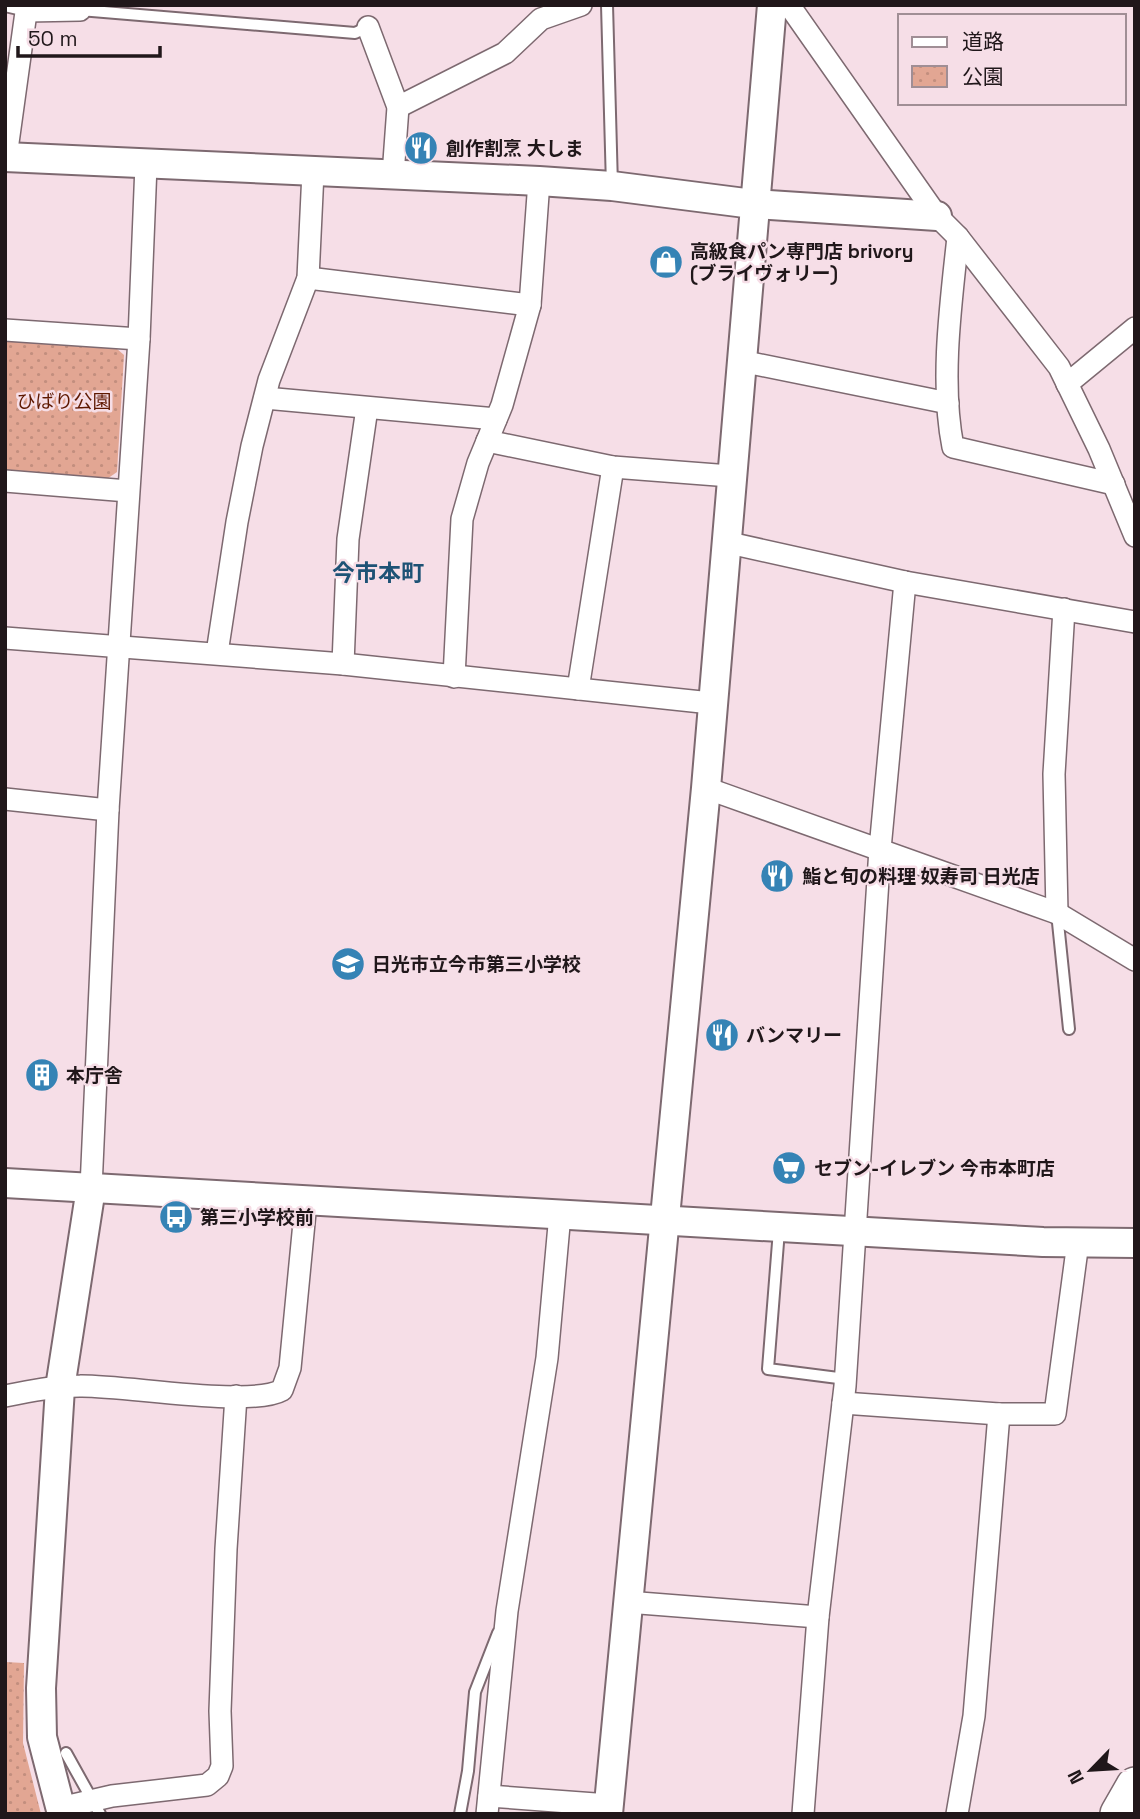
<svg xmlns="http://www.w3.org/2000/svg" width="1140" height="1819" font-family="'Space Grotesk','Noto Sans JP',sans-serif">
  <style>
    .park { fill: url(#park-dots) }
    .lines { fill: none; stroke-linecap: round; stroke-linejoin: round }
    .lane-casing { stroke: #7d6970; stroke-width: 14 }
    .street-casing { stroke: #7d6970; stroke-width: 24 }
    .secondary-casing { stroke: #7d6970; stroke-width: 32 }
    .highway-casing { stroke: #7d6970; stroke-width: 40 }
    .lane { stroke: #fff; stroke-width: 10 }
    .street { stroke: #fff; stroke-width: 21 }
    .secondary { stroke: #fff; stroke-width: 28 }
    .highway { stroke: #fff; stroke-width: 37 }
    .labels { text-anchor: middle; stroke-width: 5; stroke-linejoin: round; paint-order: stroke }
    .poi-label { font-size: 19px; font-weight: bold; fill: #20171a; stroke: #f6dee7; text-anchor: start }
    .park-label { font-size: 19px; fill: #5e1800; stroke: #f6dee7 }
    .quarter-label { font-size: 23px; font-weight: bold; fill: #1d5275; stroke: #f6dee7 }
  </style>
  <defs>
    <pattern id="park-dots" width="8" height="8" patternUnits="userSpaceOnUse" patternTransform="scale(1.75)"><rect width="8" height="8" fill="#e2a693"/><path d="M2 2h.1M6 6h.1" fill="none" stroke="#c28e7e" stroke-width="1.8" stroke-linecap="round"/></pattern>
  </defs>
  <rect width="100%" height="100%" fill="#f6dee7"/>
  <g class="park">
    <polygon points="5,337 116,348 124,355 117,472 104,481 5,473"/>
    <polygon points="5,1662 24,1663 23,1743 41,1814 5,1814"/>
  </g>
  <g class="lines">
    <g class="lane-casing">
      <g id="lane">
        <polyline points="607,5 612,186"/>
        <polyline points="5,6 27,11"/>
        <polyline points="80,10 355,33 368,27"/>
        <polyline points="1057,913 1069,1029"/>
        <polyline points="779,1230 768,1369 846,1379"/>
        <polyline points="66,1753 100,1814"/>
        <polyline points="460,1814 468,1771 475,1692 498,1633"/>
      </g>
    </g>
    <g class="street-casing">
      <g id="street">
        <polyline points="789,5 937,216 958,237 1059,367 1099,449 1135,536"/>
        <polyline points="27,11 80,10 80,5"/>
        <polyline points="368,27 398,107 393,175"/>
        <polyline points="398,107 505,53 541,19 581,5"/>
        <polyline points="6,157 27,5"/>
        <path d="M958,237C951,302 940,382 953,447L1114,484"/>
        <polyline points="308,278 530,305"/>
        <polyline points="5,330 139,339"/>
        <polyline points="741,361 948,403"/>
        <polyline points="1067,384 1135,328"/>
        <polyline points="265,398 496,419"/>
        <polyline points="487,441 613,467 730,476"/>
        <polyline points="5,481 128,491"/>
        <polyline points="725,542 905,582 1135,622"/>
        <polyline points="5,638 343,664 711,703"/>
        <polyline points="217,653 237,522 252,446 269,380 308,278 313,172"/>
        <polyline points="343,664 348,539 367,408"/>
        <polyline points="454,677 462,519 478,463 502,405 530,305 539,181"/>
        <polyline points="578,689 613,467"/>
        <polyline points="706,788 1057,913 1135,960"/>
        <polyline points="5,799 108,810"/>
        <polyline points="1057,913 1054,774 1064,609"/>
        <polyline points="91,1188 108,810 139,339 146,165"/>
        <path d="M5,1396C30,1391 55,1386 80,1386C124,1385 250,1408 282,1390L290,1368L306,1202"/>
        <polyline points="843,1403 999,1414 1055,1414 1078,1242"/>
        <polyline points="627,1602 818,1617"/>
        <polyline points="489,1796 609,1805"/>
        <polyline points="60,1808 112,1796 207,1785 218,1776 222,1766 220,1711 226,1549 236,1396"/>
        <polyline points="487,1814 507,1611 547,1358 560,1214"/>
        <polyline points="803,1814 818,1617 845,1386 880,849 905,582"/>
        <polyline points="957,1814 974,1716 999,1414"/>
      </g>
    </g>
    <g class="secondary-casing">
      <g id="secondary">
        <polyline points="5,157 539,181 612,186 753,204 937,216"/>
        <polyline points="5,1183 1043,1242 1135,1243"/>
        <polyline points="62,1814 42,1737 41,1688 60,1388 91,1188"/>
        <polyline points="608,1814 706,788 772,5"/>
      </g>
    </g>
    <g class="highway-casing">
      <polyline id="highway" points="1119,1814 1135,1786"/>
    </g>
    <use href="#lane" class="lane"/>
    <use href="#street" class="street"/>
    <use href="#secondary" class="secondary"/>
    <use href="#highway" class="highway"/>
  </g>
  <defs>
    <g id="restaurant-disc" transform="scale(1.75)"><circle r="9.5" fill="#3583b5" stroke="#f6dee7"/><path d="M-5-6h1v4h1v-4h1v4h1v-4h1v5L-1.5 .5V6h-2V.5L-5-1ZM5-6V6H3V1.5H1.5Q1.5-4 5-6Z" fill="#fff"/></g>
    <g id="shop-disc" transform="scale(1.75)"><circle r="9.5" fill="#3583b5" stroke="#f6dee7"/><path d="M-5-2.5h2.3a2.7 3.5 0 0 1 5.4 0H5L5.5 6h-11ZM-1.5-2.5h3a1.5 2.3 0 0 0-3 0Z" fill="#fff"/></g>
    <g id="school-disc" transform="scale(1.75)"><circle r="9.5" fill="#3583b5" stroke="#f6dee7"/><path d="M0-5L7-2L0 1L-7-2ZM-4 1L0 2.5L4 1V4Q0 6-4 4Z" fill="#fff"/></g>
    <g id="building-disc" transform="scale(1.75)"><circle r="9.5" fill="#3583b5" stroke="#f6dee7"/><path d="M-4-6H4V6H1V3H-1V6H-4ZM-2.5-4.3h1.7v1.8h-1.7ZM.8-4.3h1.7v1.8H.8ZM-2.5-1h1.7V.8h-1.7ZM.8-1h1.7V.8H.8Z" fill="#fff"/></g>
    <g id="supermarket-disc" transform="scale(1.75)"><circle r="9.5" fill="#3583b5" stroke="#f6dee7"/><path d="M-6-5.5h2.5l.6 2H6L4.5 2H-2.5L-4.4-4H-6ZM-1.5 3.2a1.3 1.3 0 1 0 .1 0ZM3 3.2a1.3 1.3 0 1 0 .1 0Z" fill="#fff"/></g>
    <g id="bus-disc" transform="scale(1.75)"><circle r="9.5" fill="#3583b5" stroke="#f6dee7"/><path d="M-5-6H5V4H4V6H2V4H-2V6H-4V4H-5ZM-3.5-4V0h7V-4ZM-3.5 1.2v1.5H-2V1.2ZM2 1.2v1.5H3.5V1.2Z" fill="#fff"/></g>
  </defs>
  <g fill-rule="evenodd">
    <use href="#restaurant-disc" x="421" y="148"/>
    <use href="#shop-disc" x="666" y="262"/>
    <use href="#restaurant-disc" x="777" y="876"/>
    <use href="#school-disc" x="348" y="964"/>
    <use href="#restaurant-disc" x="722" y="1035"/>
    <use href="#building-disc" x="42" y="1075"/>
    <use href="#supermarket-disc" x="789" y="1168"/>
    <use href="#bus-disc" x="176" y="1217"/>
  </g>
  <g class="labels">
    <g class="poi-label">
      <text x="446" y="155">創作割烹 大しま</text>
      <text x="690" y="258">高級食パン専門店 brivory<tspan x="690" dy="22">(ブライヴォリー)</tspan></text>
      <text x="802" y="883">鮨と旬の料理 奴寿司 日光店</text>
      <text x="372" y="971">日光市立今市第三小学校</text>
      <text x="746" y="1042">バンマリー</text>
      <text x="66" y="1082">本庁舎</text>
      <text x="814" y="1175">セブン-イレブン 今市本町店</text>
      <text x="200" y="1224">第三小学校前</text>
    </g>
    <g class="park-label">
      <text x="64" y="408">ひばり公園</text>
    </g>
    <g class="quarter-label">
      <text x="378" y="581">今市本町</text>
    </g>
  </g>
  <rect width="1140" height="1819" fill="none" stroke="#20171a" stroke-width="14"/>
  <rect x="898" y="14" width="228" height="91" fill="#f6dee7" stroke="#a08e95" stroke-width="2"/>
  <rect x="912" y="37" width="35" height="10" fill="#ffffff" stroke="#a08e95" stroke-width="2"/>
  <text x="962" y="49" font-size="21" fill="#20171a">道路</text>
  <rect x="912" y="66" width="35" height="21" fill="url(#park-dots)" stroke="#a08e95" stroke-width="2"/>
  <text x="962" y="84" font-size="21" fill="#20171a">公園</text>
  <g transform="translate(1091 1770) rotate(245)" stroke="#f6dee7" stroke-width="5" paint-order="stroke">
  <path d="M0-5L12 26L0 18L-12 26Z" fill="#20171a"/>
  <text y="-10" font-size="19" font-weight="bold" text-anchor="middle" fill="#20171a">N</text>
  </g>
  <path d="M18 46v10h142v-10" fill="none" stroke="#20171a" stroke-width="3.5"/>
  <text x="28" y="46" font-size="21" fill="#20171a" stroke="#f6dee7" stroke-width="5" paint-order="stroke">50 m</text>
</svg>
